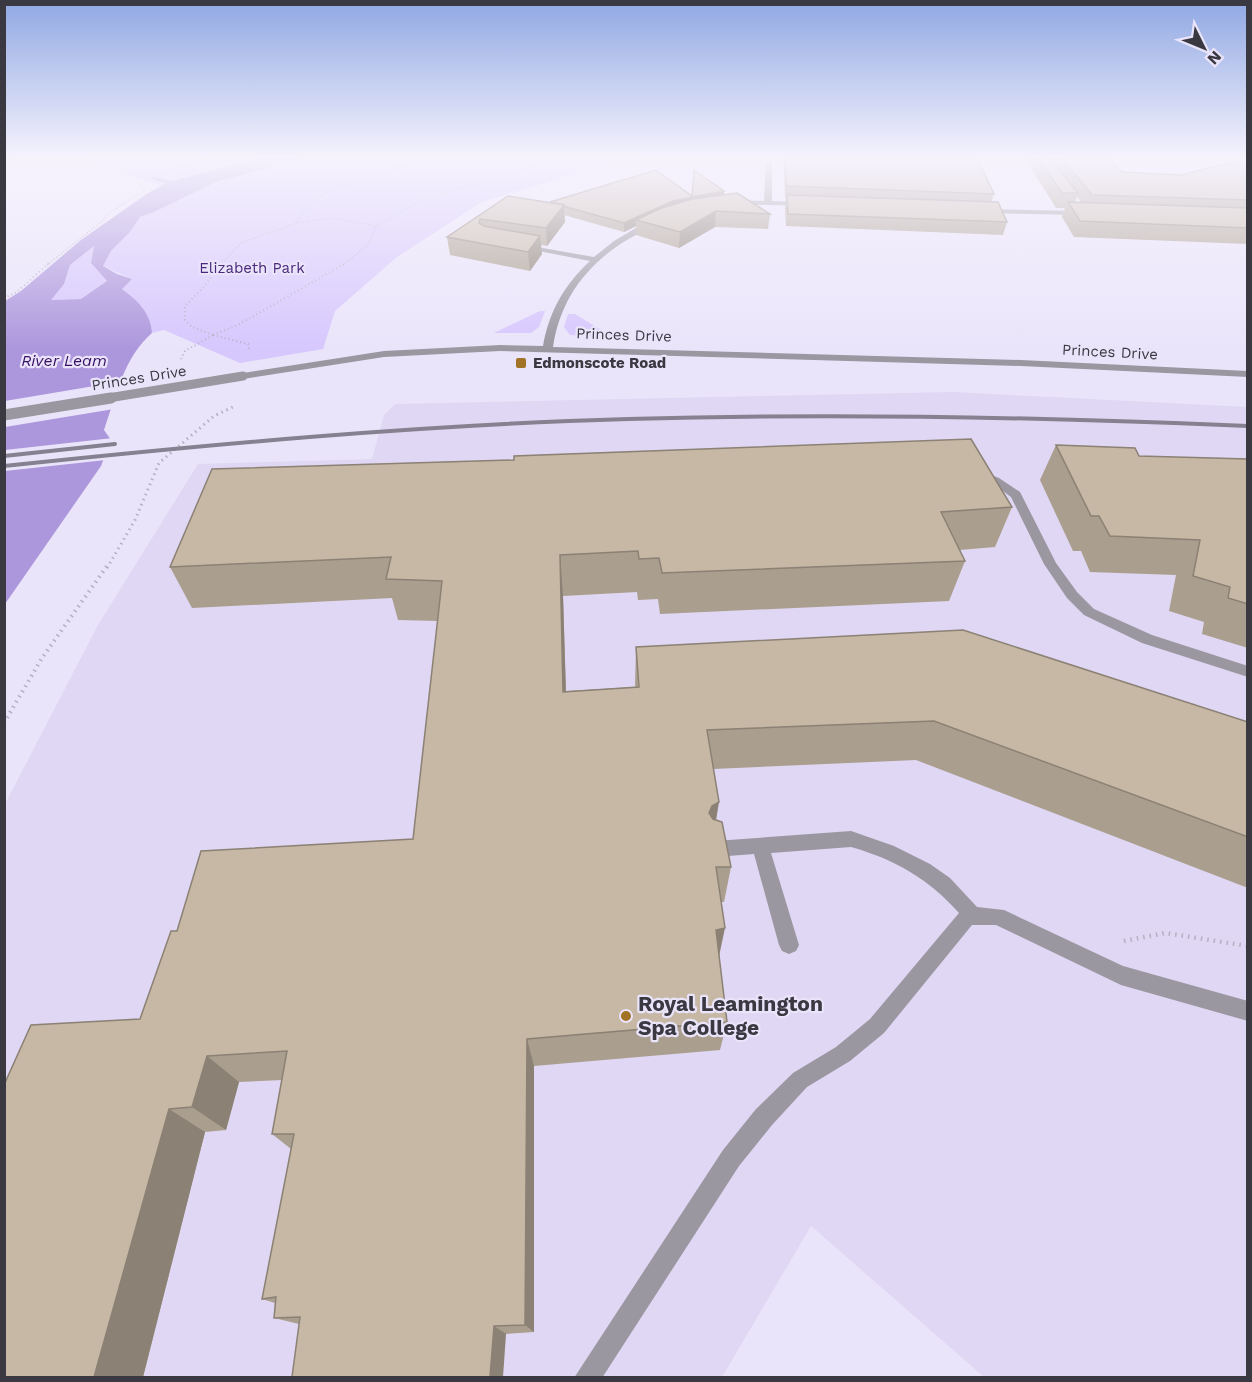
<svg xmlns="http://www.w3.org/2000/svg" width="1252" height="1382" font-family="'Work Sans',sans-serif">
  <style>
    .built { fill: #dfd7f3 }
    .green { fill: #d6c7fd }
    .water { fill: #ac96dc; fill-rule: evenodd }
    .pier { fill: #eae4fa }
    .lines { fill: none; stroke-linecap: round; stroke-linejoin: round }
    .stream { fill: #ac96dc; fill-rule: evenodd }
    .path-far4 { stroke: #b5b0c2; stroke-width: 1.5; stroke-dasharray: 1 2; stroke-linecap: butt }
    .path-far3 { stroke: #b5b0c2; stroke-width: 2; stroke-dasharray: 1 3; stroke-linecap: butt }
    .path-far2 { stroke: #b5b0c2; stroke-width: 3; stroke-dasharray: 1.5 4; stroke-linecap: butt }
    .path-far1 { stroke: #b5b0c2; stroke-width: 4; stroke-dasharray: 1.5 4.5; stroke-linecap: butt }
    .path { stroke: #b5b0c2; stroke-width: 4.5; stroke-dasharray: 1.5 5; stroke-linecap: butt }
    .minor { fill: #9a97a1; fill-rule: evenodd }
    .rail-far1 { stroke: #858190; stroke-width: 2 }
    .rail { stroke: #858190; stroke-width: 4 }
    .minor-bridge-far1 { stroke: #9a97a1; stroke-width: 9 }
    .minor-bridge { stroke: #9a97a1; stroke-width: 11 }
    .wall { fill: #aa9e8e; fill-rule: evenodd }
    .shaded-wall { fill: #8b8174 }
    .building { fill: #c6b8a5; stroke: #8b8174; stroke-width: 1.5 }
    .poi-dot { fill: #a27326; stroke: #eae4fa; stroke-width: 2 }
    .labels { text-anchor: middle; stroke-width: 4.5; stroke-linejoin: round; paint-order: stroke }
    .far-park-label { font-size: 15px; fill: #4b2a7c; stroke: #eae4fa }
    .far-street-label { font-size: 15px; fill: #3a3841; stroke: #eae4fa }
    .far-poi-label { font-size: 15px; font-weight: bold; fill: #3a3841; stroke: #eae4fa; text-anchor: start }
    .far-water-label { font-size: 16px; font-style: italic; fill: #361062; stroke: #eae4fa }
    .near-poi-label { font-size: 21px; font-weight: bold; fill: #3a3841; stroke: #eae4fa; text-anchor: start }
  </style>
  <rect width="100%" height="100%" fill="#eae4fa"/>
  <g class="built">
    <polygon points="4,158 67,158 5,173"/>
    <polygon points="953,392 1247,407 1247,1377 984,1377 811,1226 722,1377 5,1377 4,806 98,625 198,464 372,459 384,415 395,404"/>
  </g>
  <g class="green">
    <polygon points="81,158 259,158 163,186 116,172"/>
    <path d="M305,158H655L601,166L482,202L397,257L335,311L323,349L240,363L164,330L152,333C151,315 135,299 121,288L132,279L103,266L111,251L129,233L139,217L152,213L216,182Z"/>
    <polygon points="94,246 91,263 107,281 81,299 50,300 64,284 70,265"/>
    <polygon points="540,311 545,311 539,327 531,333 494,333"/>
    <polygon points="568,314 575,314 614,338 570,335 564,327"/>
  </g>
  <path class="water" d="M259,158H305L216,182L152,213L140,217L129,233L111,251L103,266L117,274L132,279L122,289C137,300 151,313 152,333C124,357 116,396 104,430L111,440L101,466L5,604V301L21,291L81,240L148,193L169,182ZM94,246L91,263L107,281L81,299L51,300L64,284L70,265Z"/>
  <g class="pier">
    <polygon points="124,381 114,409 5,427 5,401"/>
    <polygon points="113,438 114,441 106,460 5,471 5,450"/>
  </g>
  <g class="lines">
    <polygon class="stream" points="152,177 156,177 187,186 182,187 152,179"/>
    <g class="path-far4">
      <path d="M296,223C301,216 306,207 313,201C349,175 403,167 445,158"/>
      <polyline points="376,226 426,198 564,158"/>
      <polyline points="47,265 105,219 105,216 144,190 139,184 144,180 209,158"/>
      <polyline points="220,265 241,243 296,223 332,218 376,226 368,245 343,265"/>
    </g>
    <g class="path-far3">
      <polyline points="4,298 17,292 49,263"/>
      <polyline points="213,335 248,344 249,349"/>
      <polyline points="213,335 192,327 185,320 185,306 205,286 221,263"/>
      <polyline points="213,335 238,325 346,263"/>
      <polyline points="181,359 185,351 213,335"/>
    </g>
    <polyline class="path-far2" points="107,568 135,520 159,463 214,416 235,406"/>
    <polyline class="path-far1" points="4,723 42,658 107,566"/>
    <polyline class="path" points="1124,941 1165,933 1248,946"/>
    <g class="minor">
      <polygon points="766,158 772,158 772,201 804,202 807,206 729,204 732,200 764,201"/>
      <polygon points="981,209 1083,211 1087,213 1083,215 984,213"/>
      <path d="M651,219L658,221C648,230 634,235 622,243C584,268 560,301 553,347L1021,360L1248,371V377L1021,366L500,351L384,357L243,379L238,376L243,373L384,351L500,345L543,346C549,312 564,285 590,261L523,248L519,246L520,244L594,257L614,241Z"/>
      <polygon points="978,470 999,478 1020,492 1056,563 1077,592 1094,609 1152,635 1248,666 1248,677 1142,643 1084,615 1067,598 1044,564 1011,497 991,482 974,475 974,471"/>
      <path d="M851,831L894,846L930,864L950,878L977,907L1004,910L1123,966L1248,1001V1021L1121,985L996,925H972L884,1033L850,1061L807,1087L772,1125L739,1166L602,1378H574L723,1150L756,1109L793,1073L836,1047L870,1019L959,913C929,879 894,859 851,847L771,853L799,945L796,951L789,954L782,951L779,945L754,854L715,857L709,854L706,849L709,844L715,841Z"/>
    </g>
    <polyline class="rail-far1" points="4,160 15,158"/>
    <g class="rail">
      <polyline points="4,456 115,444"/>
      <path d="M4,466C212,444 420,425 628,419C835,413 1041,417 1248,426"/>
    </g>
    <polyline class="minor-bridge-far1" points="102,399 243,376"/>
    <polyline class="minor-bridge" points="4,415 111,398"/>
  </g>
  <g class="wall">
    <polygon points="785,158 994,194 991,202 1007,222 1003,235 786,226 785,207 786,198 785,198 784,166"/>
    <path d="M1025,158H1109L1122,172L1181,175L1248,158V244L1074,237L1062,217L1065,208H1056ZM1077,197L1081,202H1075Z"/>
    <polygon points="724,194 770,214 768,229 715,227 679,248 636,235 636,226 624,232 564,215 565,222 547,246 541,245 542,254 530,271 450,255 447,237 508,196 550,202"/>
    <polygon points="1056,445 1139,456 1248,459 1248,648 1202,634 1204,622 1169,611 1176,575 1090,572 1081,551 1073,551 1040,480"/>
    <polygon points="1012,507 995,547 960,550 965,561 949,601 660,614 658,599 638,600 637,592 563,596 566,691 635,687 636,647 1248,722 1248,888 916,760 713,769 716,820 731,867 724,902 721,902 719,955 727,1022 720,1050 534,1066 534,1332 506,1334 299,1324 274,1318 275,1303 262,1299 291,1149 272,1134 282,1080 239,1082 226,1130 205,1132 143,1377 4,1377 140,1019 177,931 413,839 438,621 398,620 392,598 192,608 170,567"/>
  </g>
  <g class="shaded-wall">
    <polygon points="724,191 724,199 636,220 636,226 624,232 624,223 673,201"/>
    <polygon points="564,205 565,222 547,246 546,228"/>
    <polygon points="716,211 715,227 679,248 680,232"/>
    <polygon points="540,236 542,254 530,271 528,252"/>
    <polygon points="560,555 563,596 567,731 563,692"/>
    <polygon points="719,802 713,839 709,813 712,806"/>
    <polygon points="725,928 718,961 716,930"/>
    <polygon points="527,1039 534,1066 534,1332 525,1325"/>
    <polygon points="207,1056 239,1082 226,1130 192,1107"/>
    <polygon points="169,1109 205,1132 143,1377 94,1377"/>
    <polygon points="494,1326 506,1334 503,1377 490,1377"/>
  </g>
  <g class="building">
    <polygon points="785,158 977,158 994,194 786,186"/>
    <polygon points="1038,158 1050,158 1078,193 1062,193"/>
    <polygon points="1062,158 1109,158 1122,172 1181,175 1248,158 1248,200 1092,195"/>
    <polygon points="656,170 692,196 694,170 724,191 673,201 624,223 563,206 564,205 550,202"/>
    <polygon points="737,193 770,214 716,211 680,232 636,220 659,209 692,199"/>
    <polygon points="787,195 998,202 1007,222 788,214"/>
    <polygon points="508,196 564,205 546,228 480,219 479,223 484,226 540,236 528,252 447,237"/>
    <polygon points="1068,202 1248,208 1248,228 1080,221"/>
    <polygon points="971,439 1012,507 941,512 965,561 662,573 659,558 639,559 638,551 560,555 563,692 639,687 636,647 963,630 1248,722 1248,837 934,721 707,730 719,802 712,806 709,813 713,819 722,822 731,867 716,867 725,928 716,930 727,1022 527,1039 525,1325 494,1326 490,1377 292,1377 300,1317 274,1318 276,1297 262,1299 294,1134 272,1134 287,1051 207,1056 192,1107 169,1109 94,1377 4,1377 4,1085 31,1025 140,1019 171,931 177,931 201,851 413,839 442,581 386,579 391,557 170,567 212,469 514,460 514,456"/>
    <polygon points="1056,445 1135,448 1139,456 1248,459 1248,604 1228,598 1230,587 1193,576 1200,540 1110,536 1099,516 1091,516"/>
  </g>
  <linearGradient id="sky" x2="0" y2="1"><stop stop-color="#90a8e3"/><stop offset="0.45" stop-color="#f6f3fd"/><stop offset="1" stop-color="#f6f3fd" stop-opacity="0"/></linearGradient>
  <rect width="1252" height="351" fill="url(#sky)"/>
  <g class="poi-dot">
    <rect x="515" y="357" width="12" height="12" rx="3"/>
    <circle cx="626" cy="1016" r="6"/>
  </g>
  <g class="labels">
    <g class="far-park-label">
      <text x="252" y="273">Elizabeth Park</text>
    </g>
    <g class="far-street-label">
      <text transform="translate(624 335) rotate(2)" y="5">Princes Drive</text>
      <text transform="translate(1110 352) rotate(3)" y="5">Princes Drive</text>
      <text transform="translate(139 378) rotate(-9)" y="5">Princes Drive</text>
    </g>
    <g class="far-poi-label">
      <text x="533" y="368">Edmonscote Road</text>
    </g>
    <g class="far-water-label">
      <text x="64" y="366">River Leam</text>
    </g>
    <g class="near-poi-label">
      <text x="638" y="1011">Royal Leamington<tspan x="638" dy="24">Spa College</tspan></text>
    </g>
  </g>
  <rect width="1252" height="1382" fill="none" stroke="#3a3841" stroke-width="12"/>
  <g transform="translate(1204 48) rotate(133)" stroke="#eae4fa" stroke-width="4.5" paint-order="stroke">
  <path d="M0-4.5L10 22L0 15L-10 22Z" fill="#3a3841"/>
  <text y="-9" font-size="16" font-weight="bold" text-anchor="middle" fill="#3a3841">N</text>
  </g>
</svg>
